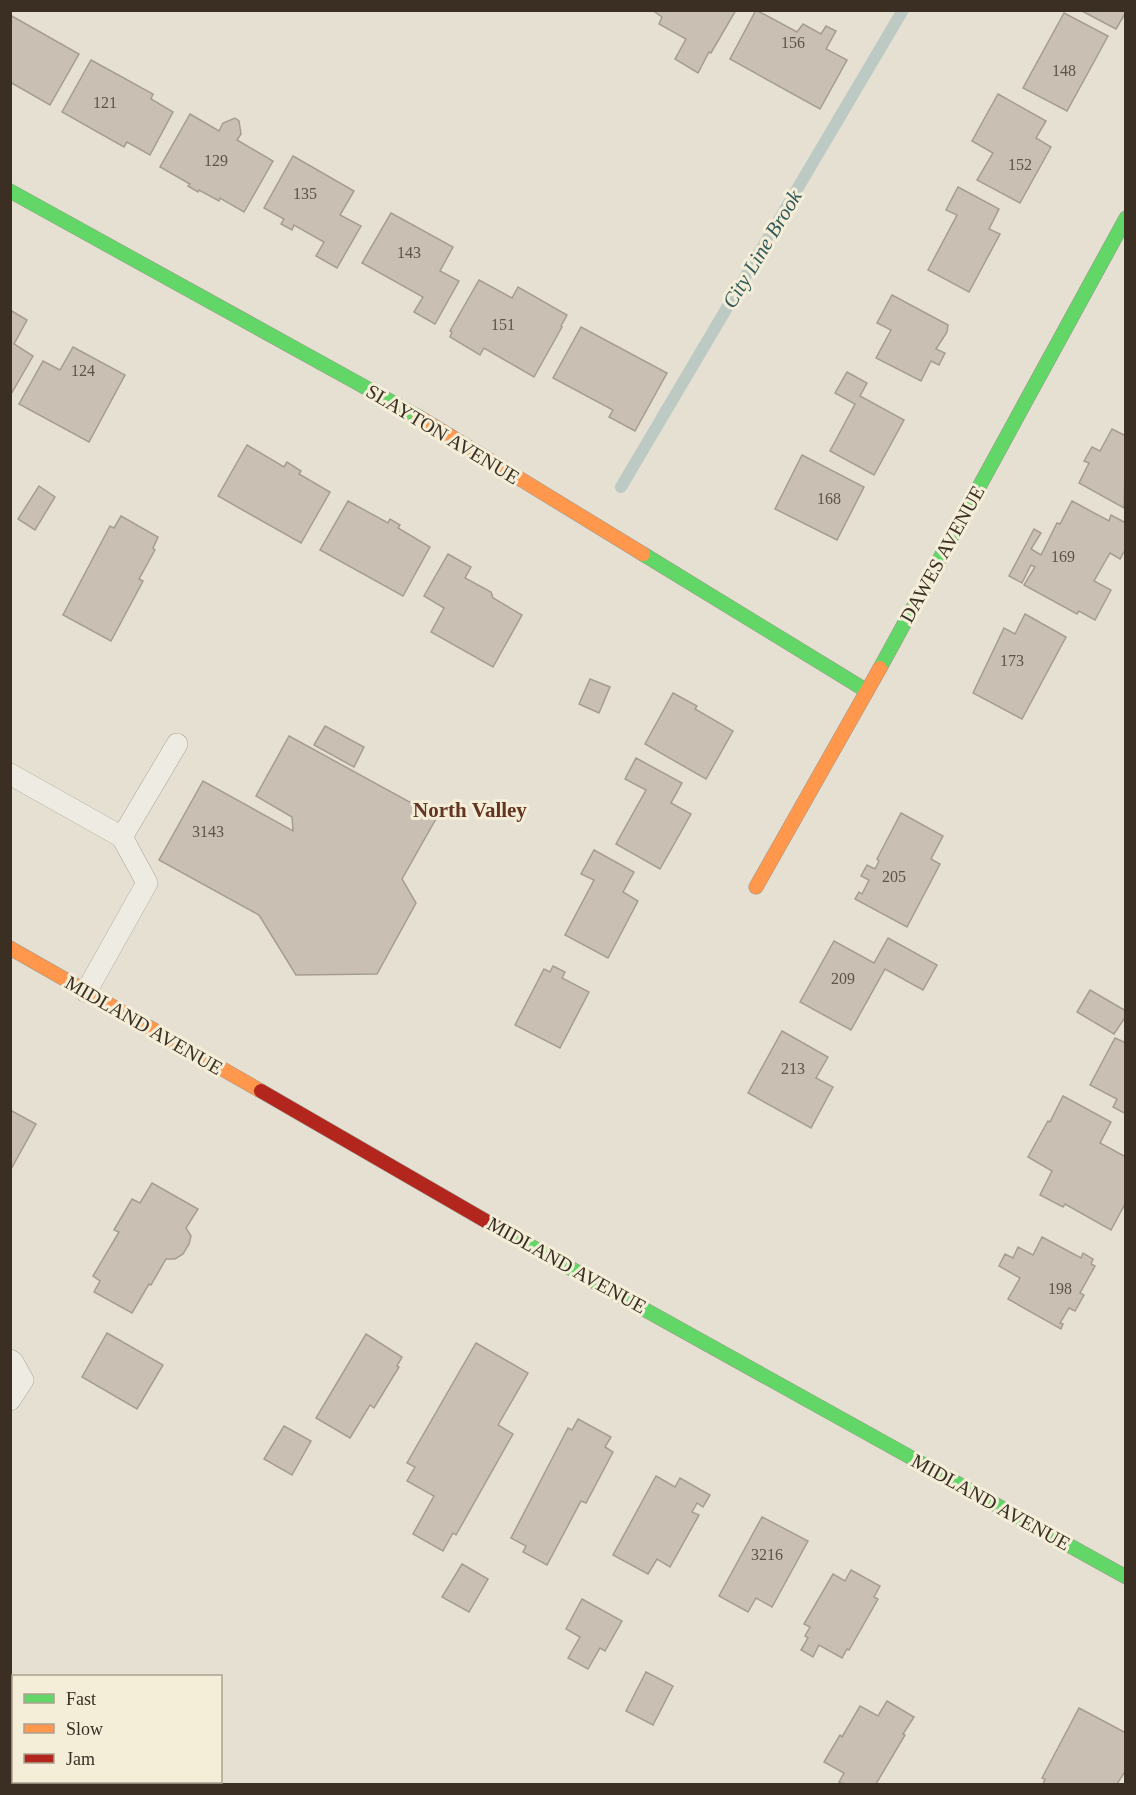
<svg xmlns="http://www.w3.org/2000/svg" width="1136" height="1795" font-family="Georgia,serif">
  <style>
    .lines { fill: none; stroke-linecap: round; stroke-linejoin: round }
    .stream { stroke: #bccac3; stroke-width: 12 }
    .building { fill: #c9c0b3; stroke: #a69d91; stroke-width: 1.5 }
    .lane-casing { stroke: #aba59a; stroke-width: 22 }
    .fast-casing { stroke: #9b958a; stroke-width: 15 }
    .slow-casing { stroke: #9b958a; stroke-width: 15 }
    .jam-casing { stroke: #9b958a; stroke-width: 15 }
    .lane { stroke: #eeebe3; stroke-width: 21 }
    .fast { stroke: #63d668; stroke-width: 14 }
    .slow { stroke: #ff974d; stroke-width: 14 }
    .jam { stroke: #b3261e; stroke-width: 14 }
    .labels { text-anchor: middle; stroke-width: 6; stroke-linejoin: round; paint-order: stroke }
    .number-label { font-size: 16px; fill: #5e5346 }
    .street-label { font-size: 20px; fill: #3a2f22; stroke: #f4eed9 }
    .water-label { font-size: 21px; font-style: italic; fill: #325959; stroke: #f4eed9 }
    .neighbourhood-label { font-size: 21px; font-weight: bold; fill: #643523; stroke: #f4eed9 }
  </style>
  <rect width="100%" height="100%" fill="#e5e0d2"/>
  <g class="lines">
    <polyline class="stream" points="621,487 903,10"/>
  </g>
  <g class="building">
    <polygon points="652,10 736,10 711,53 709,52 698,73 675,59 686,39 659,24 662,17"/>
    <polygon points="756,10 797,32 803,24 821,34 826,26 836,31 826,49 847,60 820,109 730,59"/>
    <polygon points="1080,10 1126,10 1126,12 1116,29"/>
    <polygon points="1064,13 1108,36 1067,111 1023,88"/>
    <polygon points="10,15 79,54 50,105 10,82"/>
    <polygon points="91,60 153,94 151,99 173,112 150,155 127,142 124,147 62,112"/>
    <polygon points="998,94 1046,121 1036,138 1051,147 1020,203 977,180 993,153 972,141"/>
    <polygon points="190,114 219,131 223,123 235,118 239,121 241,134 237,140 273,161 244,212 220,198 219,201 199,190 198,192 188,186 190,184 160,167"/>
    <polygon points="293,156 354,191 340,215 361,226 337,268 316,256 324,242 294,225 292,230 281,224 284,219 264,208"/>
    <polygon points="958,187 999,209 989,229 1000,234 969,292 928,270 957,215 946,210"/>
    <polygon points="391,213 453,247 440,271 459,281 435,324 414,312 423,297 362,263"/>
    <polygon points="479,280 512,298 518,287 567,315 561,326 562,327 534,377 484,348 480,355 450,337 452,332 450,331"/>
    <polygon points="892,295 948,325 947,332 936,349 945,353 939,365 931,361 921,381 876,358 891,330 877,323"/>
    <polygon points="10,310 27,320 14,344 33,356 10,396"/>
    <polygon points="581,327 667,373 635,431 609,417 613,410 553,378"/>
    <polygon points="73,347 125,375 89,442 19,404 43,361 60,370"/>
    <polygon points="847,372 867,383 860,396 904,420 874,475 830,451 855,404 835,393"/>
    <polygon points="1112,429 1126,436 1124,508 1079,483 1089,463 1084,461 1092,447 1100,451"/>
    <polygon points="247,445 284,467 287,462 301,471 299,474 330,492 301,543 218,496"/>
    <polygon points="802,455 864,487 837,540 775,509"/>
    <polygon points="39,486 55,497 35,530 18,519"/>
    <polygon points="348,501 388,523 390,519 400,525 398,528 430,547 403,596 320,550"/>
    <polygon points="1072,501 1109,521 1111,515 1126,523 1126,548 1120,559 1110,553 1094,581 1111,590 1095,620 1079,611 1077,614 1024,585 1035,567 1031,565 1022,583 1009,576 1034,529 1041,533 1031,549 1041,555 1057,523 1060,524"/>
    <polygon points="121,516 158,537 153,548 155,550 139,579 143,581 111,641 63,615 110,526 114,528"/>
    <polygon points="448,554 471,567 465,578 491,592 493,598 522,615 493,667 431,632 444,608 424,596"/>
    <polygon points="1025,614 1066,637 1022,719 973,693 1004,628 1015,634"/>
    <polygon points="590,679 610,687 599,713 579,704"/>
    <polygon points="673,693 697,706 695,709 733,731 706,779 645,744"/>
    <polygon points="325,726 364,747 354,767 314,745"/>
    <polygon points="289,736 437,817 402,879 416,903 377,974 296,975 259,915 159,860 203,781 293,831 292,817 256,796"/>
    <polygon points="636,758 682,783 671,803 691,814 660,869 616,844 646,790 625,779"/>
    <polygon points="901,813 943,836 931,859 940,864 907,927 855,899 859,892 862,894 869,880 861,876 867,865 875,869 879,861 877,859"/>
    <polygon points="594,850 634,872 623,892 638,901 608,958 565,935 594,880 581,874"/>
    <polygon points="888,938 937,965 923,990 885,969 851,1030 800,1002 834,941 874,963"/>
    <polygon points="553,966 565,972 562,978 589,992 560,1048 515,1025 544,969 550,972"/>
    <polygon points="1090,990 1126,1011 1126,1016 1114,1034 1077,1012"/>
    <polygon points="782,1031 828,1057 816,1078 833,1087 811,1128 748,1093"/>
    <polygon points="1115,1038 1126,1043 1126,1114 1113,1107 1117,1099 1090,1085"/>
    <polygon points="1063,1096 1111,1122 1100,1143 1126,1157 1126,1202 1111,1230 1065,1204 1063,1207 1040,1195 1052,1171 1028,1157 1048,1121 1050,1122"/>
    <polygon points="10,1110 36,1124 10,1171"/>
    <polygon points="152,1183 198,1209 186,1228 191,1236 189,1244 183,1254 175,1259 166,1259 151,1285 149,1284 132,1313 94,1292 100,1281 93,1276 119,1232 114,1230 132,1199 140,1203"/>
    <polygon points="1042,1237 1081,1258 1083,1253 1093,1259 1091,1264 1095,1266 1080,1293 1084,1295 1075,1311 1069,1308 1060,1323 1063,1324 1061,1329 1008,1299 1020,1278 999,1266 1005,1254 1013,1258 1018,1247 1033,1255"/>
    <polygon points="107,1333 163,1365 137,1409 82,1377"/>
    <polygon points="366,1334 402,1357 397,1366 399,1367 374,1408 370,1405 350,1438 316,1418"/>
    <polygon points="476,1343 528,1373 498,1425 513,1434 456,1535 453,1533 443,1551 413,1534 434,1496 407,1481 415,1467 407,1463"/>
    <polygon points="578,1419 611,1437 605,1447 613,1452 586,1503 581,1501 547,1565 523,1552 526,1546 511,1538 568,1428 572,1430"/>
    <polygon points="284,1426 311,1441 292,1475 264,1459"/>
    <polygon points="656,1476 675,1487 680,1478 710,1495 703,1507 697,1503 692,1512 699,1515 670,1567 657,1559 648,1574 613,1555"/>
    <polygon points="762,1517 808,1541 772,1607 756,1598 748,1612 719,1596"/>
    <polygon points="462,1564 488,1579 469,1612 442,1597"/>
    <polygon points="851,1570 880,1586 874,1597 878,1599 849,1650 847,1649 842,1658 819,1645 813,1657 801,1650 808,1638 805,1636 810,1627 804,1624 833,1574 845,1581"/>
    <polygon points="582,1599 622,1621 605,1651 600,1648 588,1669 568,1658 580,1637 566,1629"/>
    <polygon points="646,1672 673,1686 653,1725 626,1711"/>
    <polygon points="887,1701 914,1717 903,1734 905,1735 876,1784 844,1784 839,1782 844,1773 824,1762 840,1735 842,1737 860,1706 878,1716"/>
    <polygon points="1079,1708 1126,1733 1126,1770 1117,1784 1043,1784 1045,1779 1042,1778"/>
  </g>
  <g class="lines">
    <g class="lane-casing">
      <g id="lane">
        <polyline points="10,774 122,837"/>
        <polyline points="86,992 147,883 122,837 177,744"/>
        <polyline points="10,1360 13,1362 23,1380 10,1400"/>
      </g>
    </g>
    <g class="fast-casing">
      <g id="fast">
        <polyline points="10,191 419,417"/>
        <polyline points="643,554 867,691"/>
        <polyline points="880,668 1126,218"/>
        <polyline points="498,1228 1126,1577"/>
      </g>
    </g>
    <g class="slow-casing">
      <g id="slow">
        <polyline points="419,417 643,554"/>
        <polyline points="756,887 880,668"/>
        <polyline points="10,948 261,1091"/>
      </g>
    </g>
    <g class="jam-casing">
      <polyline id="jam" points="261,1091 498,1228"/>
    </g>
    <use href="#lane" class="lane"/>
    <use href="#fast" class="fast"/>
    <use href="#slow" class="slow"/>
    <use href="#jam" class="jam"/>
  </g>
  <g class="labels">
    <g class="number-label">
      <text x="793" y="48">156</text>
      <text x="1064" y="76">148</text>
      <text x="105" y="108">121</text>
      <text x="216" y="166">129</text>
      <text x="1020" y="170">152</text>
      <text x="305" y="199">135</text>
      <text x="409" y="258">143</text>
      <text x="503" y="330">151</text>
      <text x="83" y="376">124</text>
      <text x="829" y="504">168</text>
      <text x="1063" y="562">169</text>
      <text x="1012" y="666">173</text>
      <text x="208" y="837">3143</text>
      <text x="894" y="882">205</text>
      <text x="843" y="984">209</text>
      <text x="793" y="1074">213</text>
      <text x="1060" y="1294">198</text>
      <text x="767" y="1560">3216</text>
    </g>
    <g class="street-label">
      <text transform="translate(443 434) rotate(31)" y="7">SLAYTON AVENUE</text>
      <text transform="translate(942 554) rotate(-61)" y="7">DAWES AVENUE</text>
      <text transform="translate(144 1025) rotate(30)" y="7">MIDLAND AVENUE</text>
      <text transform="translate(567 1265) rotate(29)" y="7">MIDLAND AVENUE</text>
      <text transform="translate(991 1502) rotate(29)" y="7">MIDLAND AVENUE</text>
    </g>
    <g class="water-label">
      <text transform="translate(762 249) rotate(-59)" y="7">City Line Brook</text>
    </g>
    <g class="neighbourhood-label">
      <text x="470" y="817">North Valley</text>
    </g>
  </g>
  <rect width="1136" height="1795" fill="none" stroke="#3a2f22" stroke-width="24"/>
  <rect x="12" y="1675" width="210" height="108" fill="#f4eed9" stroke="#aaa290" stroke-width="1.5"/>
  <rect x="24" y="1694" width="30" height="9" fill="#63d668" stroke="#aaa290" stroke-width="1.5"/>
  <text x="66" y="1705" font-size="18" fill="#3a2f22">Fast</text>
  <rect x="24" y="1724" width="30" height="9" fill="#ff974d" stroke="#aaa290" stroke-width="1.5"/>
  <text x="66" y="1735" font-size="18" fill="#3a2f22">Slow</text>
  <rect x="24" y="1754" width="30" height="9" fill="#b3261e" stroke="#aaa290" stroke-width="1.5"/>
  <text x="66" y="1765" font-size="18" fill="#3a2f22">Jam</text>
</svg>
